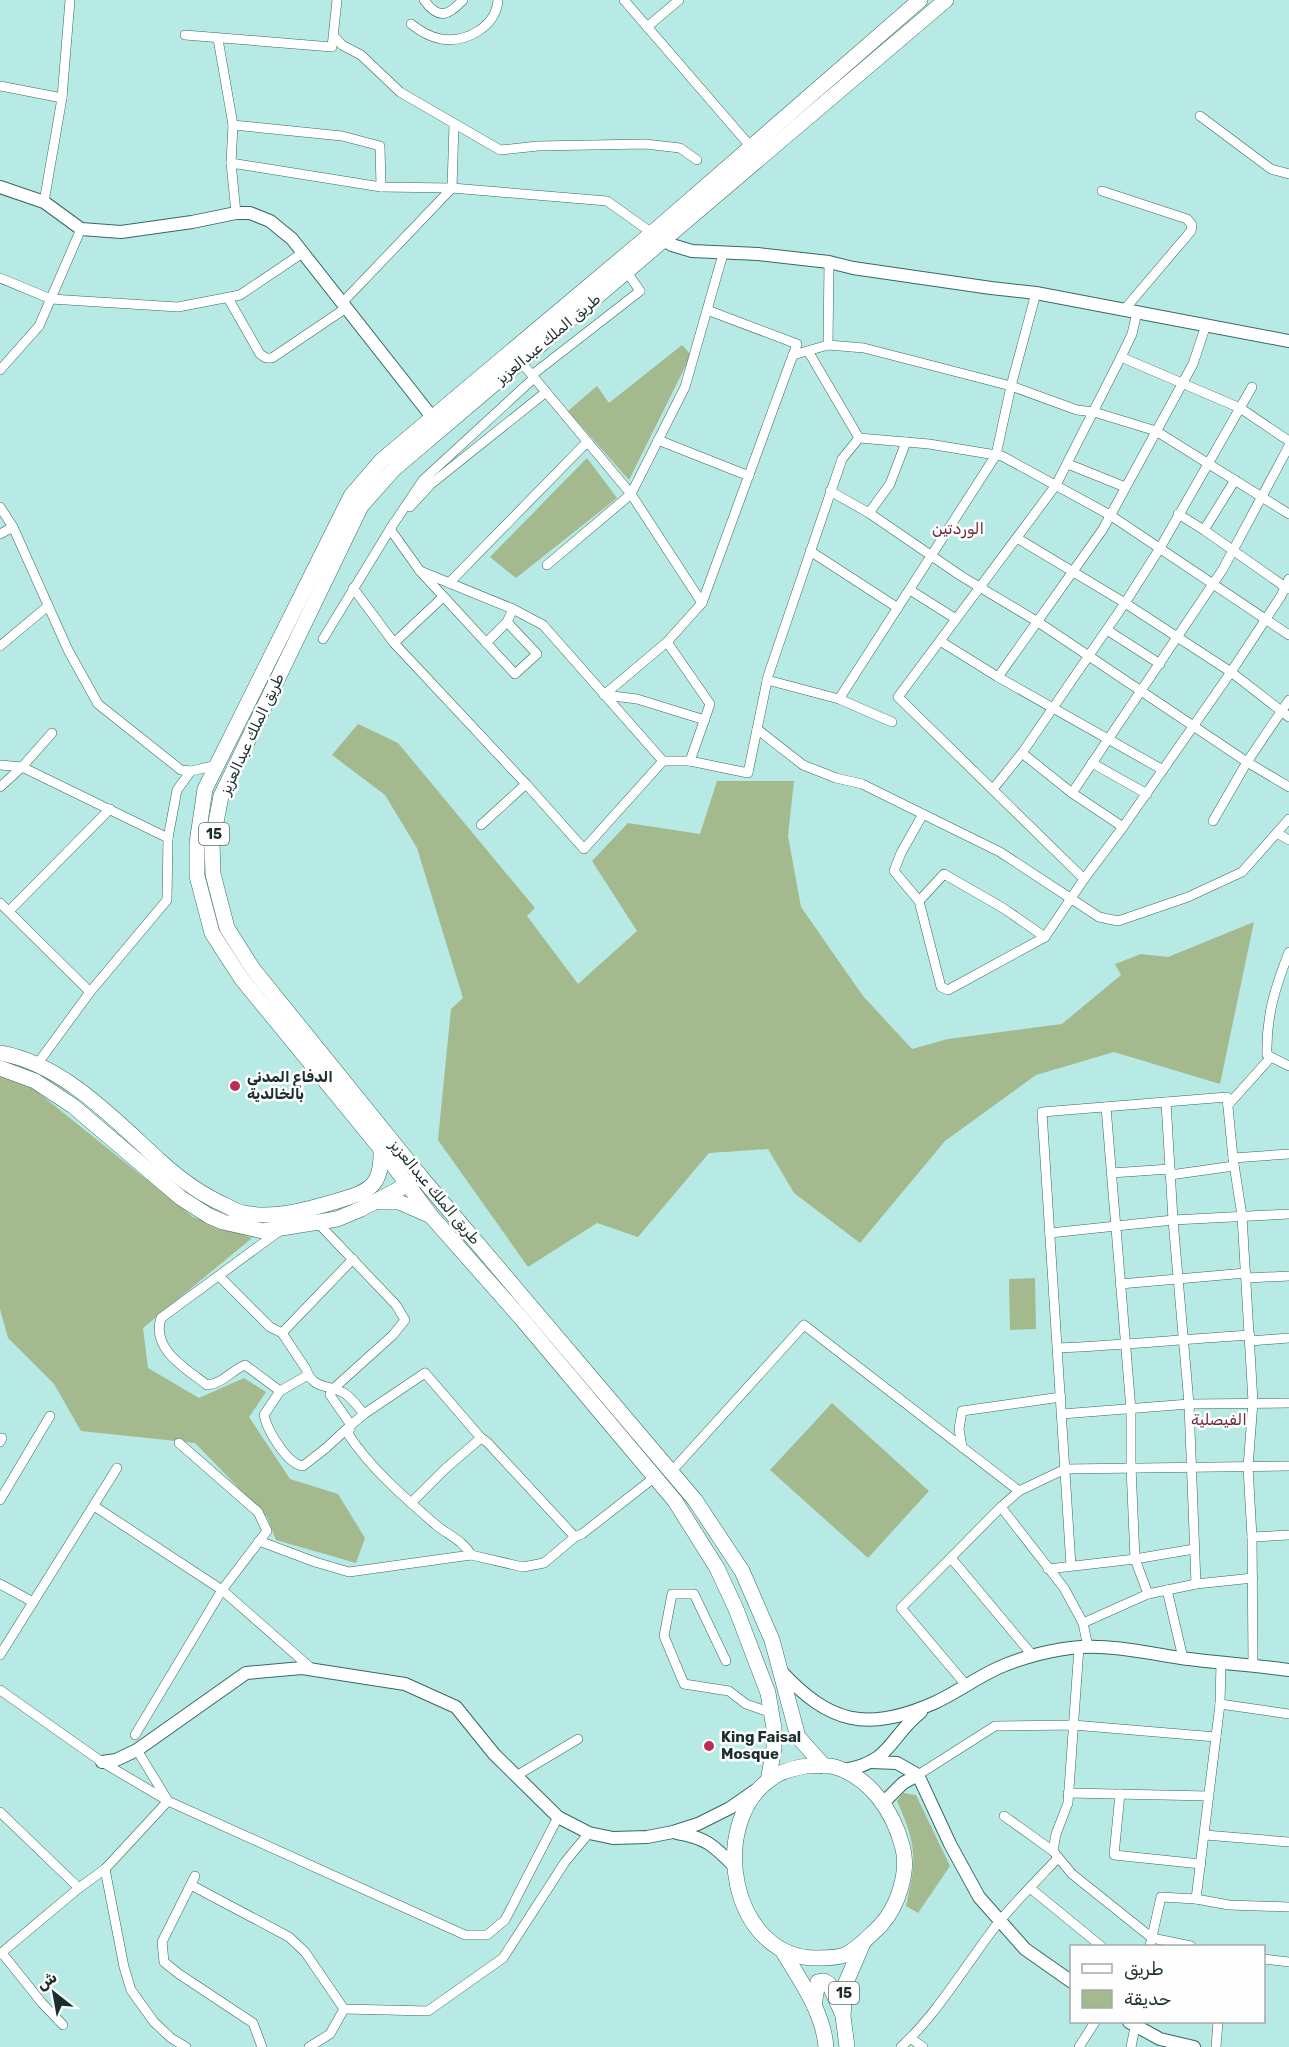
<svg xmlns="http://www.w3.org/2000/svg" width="1289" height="2047" font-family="Rubik,'Noto Sans Arabic',sans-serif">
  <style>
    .green { fill: #a4ba8e }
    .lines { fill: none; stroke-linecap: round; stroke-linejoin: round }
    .minor-casing { stroke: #396864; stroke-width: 10 }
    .tertiary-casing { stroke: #396864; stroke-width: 14 }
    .primary-casing { stroke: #396864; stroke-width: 16 }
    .trunk-casing { stroke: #396864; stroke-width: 16 }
    .minor { stroke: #fff; stroke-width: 9 }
    .tertiary { stroke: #fff; stroke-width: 12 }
    .primary { stroke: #fff; stroke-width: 15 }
    .trunk { stroke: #fff; stroke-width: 15 }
    .poi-dot { fill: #bc2c55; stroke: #fefefe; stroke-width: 2 }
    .labels { text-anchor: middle; stroke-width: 5; stroke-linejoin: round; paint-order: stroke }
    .shield { fill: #fefefe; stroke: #5f6d6c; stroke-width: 1.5 }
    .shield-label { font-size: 14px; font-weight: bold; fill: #1b2f2d }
    .street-label { font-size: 15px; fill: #1b2f2d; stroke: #fefefe }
    .poi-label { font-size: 15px; font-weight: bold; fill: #1b2f2d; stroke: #fefefe; text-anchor: start }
    .neighbourhood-label { font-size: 16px; fill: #712b3a; stroke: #fefefe }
  </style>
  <rect width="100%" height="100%" fill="#b7e9e5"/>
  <g class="green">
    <polygon points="682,345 691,355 629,480 568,411 597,386 609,403"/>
    <polygon points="587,458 617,498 516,578 490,557"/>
    <polygon points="358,724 398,743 535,908 527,916 578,984 637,931 592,861 628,823 700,834 717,781 794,781 788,836 801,907 863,996 912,1049 948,1039 1062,1024 1121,975 1115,964 1141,954 1168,957 1254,922 1220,1084 1114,1052 1036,1075 945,1141 860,1243 794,1193 768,1149 709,1153 638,1237 597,1223 528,1267 438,1140 451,1009 463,998 417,848 385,795 332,755"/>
    <polygon points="0,1076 25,1082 193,1217 252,1238 143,1328 148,1368 199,1398 244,1378 266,1392 249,1417 290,1479 338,1494 365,1538 356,1563 276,1540 267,1517 195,1443 81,1431 54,1384 8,1338 0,1309"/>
    <polygon points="1035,1278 1036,1329 1010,1330 1009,1279"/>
    <polygon points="832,1403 929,1491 868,1558 770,1470"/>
    <path d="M903,1793L916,1795L950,1866L918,1913L906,1906C917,1859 917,1846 897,1801Z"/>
  </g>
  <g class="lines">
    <g class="minor-casing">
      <g id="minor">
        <path d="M424,0C439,21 449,15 463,0"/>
        <polyline points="624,0 751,147"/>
        <path d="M411,24C420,31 429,37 441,39C466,43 496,27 498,0"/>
        <polyline points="647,27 679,0"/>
        <polyline points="185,35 332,47 337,0"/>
        <polyline points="334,36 342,45 361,55 400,92 500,150 538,146 645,144 680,148 697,160"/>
        <polyline points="218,39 233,125 231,163 236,213"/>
        <polyline points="0,86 62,98"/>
        <polyline points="1200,116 1271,169 1289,174"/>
        <polyline points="233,125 342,136 380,146 381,187"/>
        <polyline points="231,163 381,187 452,188 607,201 652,233"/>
        <polyline points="1102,191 1187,219 1192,225 1191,231 1124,310"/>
        <polyline points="44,202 62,98 70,0"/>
        <polyline points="0,278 51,299 178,307 240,295 301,254"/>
        <polyline points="228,298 260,354 266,358 272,358 346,308"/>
        <polyline points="342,303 452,188 454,124"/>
        <polyline points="828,345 829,262"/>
        <polyline points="808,351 859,438"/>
        <polyline points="793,355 828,345 864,348 1011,386 1077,410 1094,412 1156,431 1289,514"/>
        <polyline points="1121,357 1240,408 1289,441"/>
        <polyline points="521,362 631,494 702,603"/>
        <polyline points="0,370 39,326 81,229"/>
        <polyline points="532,375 640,291 627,272"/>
        <polyline points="658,440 749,476"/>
        <polyline points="1068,464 1125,487"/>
        <polyline points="830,491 869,513 961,576 1038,622 1247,762 1289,787"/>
        <polyline points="0,507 13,527"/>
        <polyline points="410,507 431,484 546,392"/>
        <polyline points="869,513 890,484 906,442"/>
        <polyline points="1178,514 1204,530 1288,589"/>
        <polyline points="1204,530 1235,480"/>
        <polyline points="0,534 13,527 68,650 98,704 181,770 191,771 177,790 168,838 167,900 90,992 38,1063"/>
        <polyline points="1017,538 1125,603 1231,672 1289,717"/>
        <polyline points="810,551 898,608"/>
        <polyline points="547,565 631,494 685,387 723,254"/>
        <polyline points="420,571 513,609 543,625 663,761 690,761 748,773 768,676 842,459 859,438 929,444 1002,456 1110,515 1289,635"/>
        <polyline points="449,583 587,442"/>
        <polyline points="353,588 394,643 526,784 584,849 663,761"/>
        <polyline points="910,590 956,619"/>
        <polyline points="507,622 537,654 515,674 420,571 390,529 423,480 534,378"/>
        <polyline points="1107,630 1160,664"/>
        <polyline points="323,639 392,526"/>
        <polyline points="940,641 998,677 1163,770"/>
        <polyline points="667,642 710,704 690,761"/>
        <polyline points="394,643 443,597"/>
        <polyline points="486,643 507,622 513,609"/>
        <polyline points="0,646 48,606"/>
        <polyline points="998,677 1103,529 1193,364 1206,325"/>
        <polyline points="767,680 839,699 892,722"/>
        <polyline points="604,695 667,642 702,603 797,344 707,310"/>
        <polyline points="604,695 637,699 705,720"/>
        <polyline points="839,699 996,455 1011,386 1036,293"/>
        <polyline points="757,729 803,765 836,778 862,784 939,822 1000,852 1099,917 1118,921 1188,897 1242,872 1289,819"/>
        <polyline points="1022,753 1072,793"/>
        <polyline points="1092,763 1147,794"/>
        <polyline points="0,765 22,767 168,838"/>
        <polyline points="191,771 217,765"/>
        <polyline points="0,787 22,767 52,733"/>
        <polyline points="993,789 1022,753 1125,603 1160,548 1252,387"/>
        <polyline points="923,814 901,853 894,871 919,901 941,987 948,990 1045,937 1084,879 1123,827 1231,672 1281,596 1289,579"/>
        <polyline points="1213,821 1247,762 1289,700"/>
        <polyline points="481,825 526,784"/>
        <polyline points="1123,827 1072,793 1223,569 1289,446"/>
        <polyline points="1277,833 1289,840"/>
        <polyline points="1084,879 898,697 1056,485 1121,357 1132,334 1137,312"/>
        <polyline points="919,901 944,874 1003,908 1045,937"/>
        <polyline points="0,903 90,992"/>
        <polyline points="9,911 110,809"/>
        <path d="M1289,952C1275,988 1266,1016 1267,1055L1289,1066"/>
        <polyline points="1166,1102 1173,1220 1189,1404 1196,1584"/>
        <polyline points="1228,1105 1271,1057"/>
        <polyline points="1106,1107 1131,1410 1131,1467 1135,1559 1148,1594"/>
        <polyline points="1233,1158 1289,1154"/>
        <polyline points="1111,1173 1170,1169"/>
        <polyline points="1170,1175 1234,1166"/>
        <path d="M278,1232L161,1318C151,1349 185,1368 207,1385C224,1383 229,1372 245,1365L280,1391L308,1375"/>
        <polyline points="1050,1233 1173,1220 1289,1214"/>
        <path d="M219,1276L270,1327L282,1333L306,1369C313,1390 328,1384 344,1393C351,1397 358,1407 364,1414"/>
        <polyline points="1246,1278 1289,1276"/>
        <polyline points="1120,1284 1246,1273"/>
        <polyline points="282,1333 353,1259"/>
        <polyline points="1250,1341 1289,1338"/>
        <path d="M1058,1348C1122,1345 1186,1339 1250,1335"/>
        <path d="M280,1391L264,1415C267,1430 287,1464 303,1466L326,1448L351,1425L330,1395L333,1389L393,1335L405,1320L396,1305L317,1222"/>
        <polyline points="1062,1414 1189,1404 1289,1403"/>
        <polyline points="0,1442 2,1438"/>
        <polyline points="962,1447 959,1429 962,1411 1061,1397"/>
        <polyline points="671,1472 804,1325 1019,1491"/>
        <polyline points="0,1500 50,1416"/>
        <polyline points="411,1503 445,1469 481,1438"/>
        <polyline points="94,1506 222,1590 312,1669"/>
        <polyline points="1001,1507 1019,1491 1065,1469 1289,1466"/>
        <polyline points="1252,1537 1289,1535"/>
        <polyline points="259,1541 315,1562 349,1572 471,1555 523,1567 544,1563 575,1537 582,1534 655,1477"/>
        <path d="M471,1555C464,1541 448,1535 436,1525C405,1498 371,1469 348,1434L351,1425L364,1414L425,1373L481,1438L487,1442L575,1537"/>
        <polyline points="951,1558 1033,1656"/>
        <polyline points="1071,1566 1042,1112 1227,1097 1233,1158 1242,1216 1253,1402 1248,1467 1252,1537 1253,1665"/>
        <polyline points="1048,1569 1135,1559 1194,1549"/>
        <polyline points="0,1584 33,1602"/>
        <polyline points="1167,1590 1183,1658"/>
        <polyline points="1083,1623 1148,1594 1196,1584 1253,1578"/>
        <polyline points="1079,1647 1068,1803 1056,1834 1053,1851 1072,1874 1152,1938 1191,1946"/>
        <polyline points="0,1655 117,1468"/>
        <polyline points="726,1661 694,1594 672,1594 664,1636 684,1684 729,1691 746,1704 772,1713"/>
        <polyline points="966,1685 901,1608 1001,1507 1064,1588 1083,1623 1088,1647"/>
        <polyline points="0,1690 102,1762 168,1801 465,1935 487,1935 505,1920 558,1817"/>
        <polyline points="1220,1704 1289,1714"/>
        <polyline points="135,1735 222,1590 267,1531 258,1512 179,1443"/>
        <polyline points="918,1775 995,1726 1073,1725 1216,1737"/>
        <polyline points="516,1776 578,1739"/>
        <polyline points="1068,1793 1209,1796"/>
        <polyline points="1120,1794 1114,1855 1201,1864"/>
        <polyline points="0,1812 79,1888"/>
        <polyline points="1004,1816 1053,1851"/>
        <polyline points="1205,1835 1289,1842"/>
        <polyline points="105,1869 124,1967 131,1990 154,2022 171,2038 186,2047"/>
        <polyline points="195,1876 162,1942 164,1962 179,1974 253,2023 262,2047"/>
        <polyline points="191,1885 289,1937 305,1952 344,2009 428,2011 503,1958 565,1862 589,1833"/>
        <polyline points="1030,1888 1101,1946"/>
        <polyline points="1196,1899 1220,1704 1221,1663"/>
        <polyline points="1150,1946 1161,1897 1196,1899 1229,1905 1289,1907"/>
        <polyline points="2,1953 42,2003 63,2025"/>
        <polyline points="0,1954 79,1888 105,1869 168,1801 137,1750"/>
        <polyline points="1264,1959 1289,1962"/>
        <polyline points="910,2038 923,2047"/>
        <polyline points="309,2047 330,2034 344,2009"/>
        <path d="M901,2047C939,2012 966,1964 998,1923C1017,1900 1038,1879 1058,1858"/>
        <polyline points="1079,2047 1095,2022"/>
        <polyline points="1131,2047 1136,2022"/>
        <polyline points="1216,2047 1218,2022"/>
      </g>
    </g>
    <g class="tertiary-casing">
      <g id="tertiary">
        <polyline points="0,187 44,202 81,229 121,232 192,222 236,213 250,213 270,221 292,239 432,417"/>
        <polyline points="658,237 672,245 692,251 758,254 829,262 853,268 991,288 1036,293 1289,341"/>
        <path d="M780,1670C829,1723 866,1733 934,1703C956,1693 976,1678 998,1668C1022,1657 1054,1649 1081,1647C1114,1645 1148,1653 1181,1658C1217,1663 1253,1665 1289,1670"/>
        <polyline points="102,1762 116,1760 137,1750 246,1673 302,1668 405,1684 456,1707 494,1754 558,1817 589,1833 613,1838 647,1837 673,1832 698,1824 730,1808 756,1790"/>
        <polyline points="871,1762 897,1763 918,1775 950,1844 979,1897 1025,1949 1072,1982"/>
        <path d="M844,1770C892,1762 889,1737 921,1712"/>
        <polyline points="883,1803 903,1783 918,1775"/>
        <path d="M677,1833C707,1838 714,1846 735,1867"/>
        <polyline points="1129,2022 1160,2039 1194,2047"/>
      </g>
    </g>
    <g class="primary-casing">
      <g id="primary">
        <path d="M0,1053C63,1064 114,1119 160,1161C181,1180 201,1195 227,1206C232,1209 238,1212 244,1213C275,1219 307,1210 337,1201C371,1191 382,1186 381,1149"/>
        <polyline points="0,1068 35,1081 73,1106 181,1198 209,1216 223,1222 263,1231 337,1219 361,1209 418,1179"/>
        <polyline points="380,1202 399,1202 431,1216"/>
      </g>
    </g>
    <g class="trunk-casing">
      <g id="trunk">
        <path d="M806,1766C816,1766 828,1764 838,1768C871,1779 893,1812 902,1845C910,1870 898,1907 880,1926C869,1936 858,1949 845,1955C837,1958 826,1958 818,1958C731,1960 706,1822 772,1778C781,1771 795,1768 806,1766Z"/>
        <polyline points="824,1766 798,1737 772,1640 742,1571 695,1500 421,1177 253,969 227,928 213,874 212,843 221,796 361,506 394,469 946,0"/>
        <polyline points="768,1781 774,1748 774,1728 768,1693 736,1609 717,1568 675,1501 521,1318 431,1216 381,1149 241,978 212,933 197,876 197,843 205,789 351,496 382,460 652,233 920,0"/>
        <path d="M782,1950C800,1980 823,2011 826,2047"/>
        <polyline points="814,2005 818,1982 824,1981 829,1984 842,2013"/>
        <polyline points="847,2047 843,2016 845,1985 863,1943"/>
      </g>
    </g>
    <use href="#minor" class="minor"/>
    <use href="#tertiary" class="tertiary"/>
    <use href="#primary" class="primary"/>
    <use href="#trunk" class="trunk"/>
  </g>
  <g class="poi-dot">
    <circle cx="235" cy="1086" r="6"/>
    <circle cx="709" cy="1746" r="6"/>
  </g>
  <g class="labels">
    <g class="shield">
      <rect x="199" y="823" width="30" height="22" rx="4.5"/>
      <rect x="829" y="1982" width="30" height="22" rx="4.5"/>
    </g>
    <g class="shield-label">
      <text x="214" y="839">15</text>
      <text x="844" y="1998">15</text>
    </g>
    <g class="street-label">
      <text transform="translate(548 339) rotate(-40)" y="5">طريق الملك عبدالعزيز</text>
      <text transform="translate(252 734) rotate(-65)" y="5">طريق الملك عبدالعزيز</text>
      <text transform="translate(435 1192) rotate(50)" y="5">طريق الملك عبدالعزيز</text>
    </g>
    <g class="poi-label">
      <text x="247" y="1082">الدفاع المدني<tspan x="247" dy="17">بالخالدية</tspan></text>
      <text x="721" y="1742">King Faisal<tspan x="721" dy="17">Mosque</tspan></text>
    </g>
    <g class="neighbourhood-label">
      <text x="958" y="534">الوردتين</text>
      <text x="1219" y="1425">الفيصلية</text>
    </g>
  </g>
  <rect x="1070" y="1945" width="195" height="78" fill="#fefefe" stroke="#a3abaa" stroke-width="1.5"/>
  <rect x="1082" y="1964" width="30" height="9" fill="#ffffff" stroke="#a3abaa" stroke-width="1.5"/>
  <text x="1124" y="1975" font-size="18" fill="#1b2f2d">طريق</text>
  <rect x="1082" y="1990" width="30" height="18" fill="#a4ba8e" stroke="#a3abaa" stroke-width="1.5"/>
  <text x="1124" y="2005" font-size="18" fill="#1b2f2d">حديقة</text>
  <g transform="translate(54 1993) rotate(329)" stroke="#fefefe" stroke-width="4.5" paint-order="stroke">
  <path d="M0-4.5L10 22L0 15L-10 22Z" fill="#1b2f2d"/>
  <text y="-9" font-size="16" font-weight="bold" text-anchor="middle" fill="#1b2f2d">ش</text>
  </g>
</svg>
